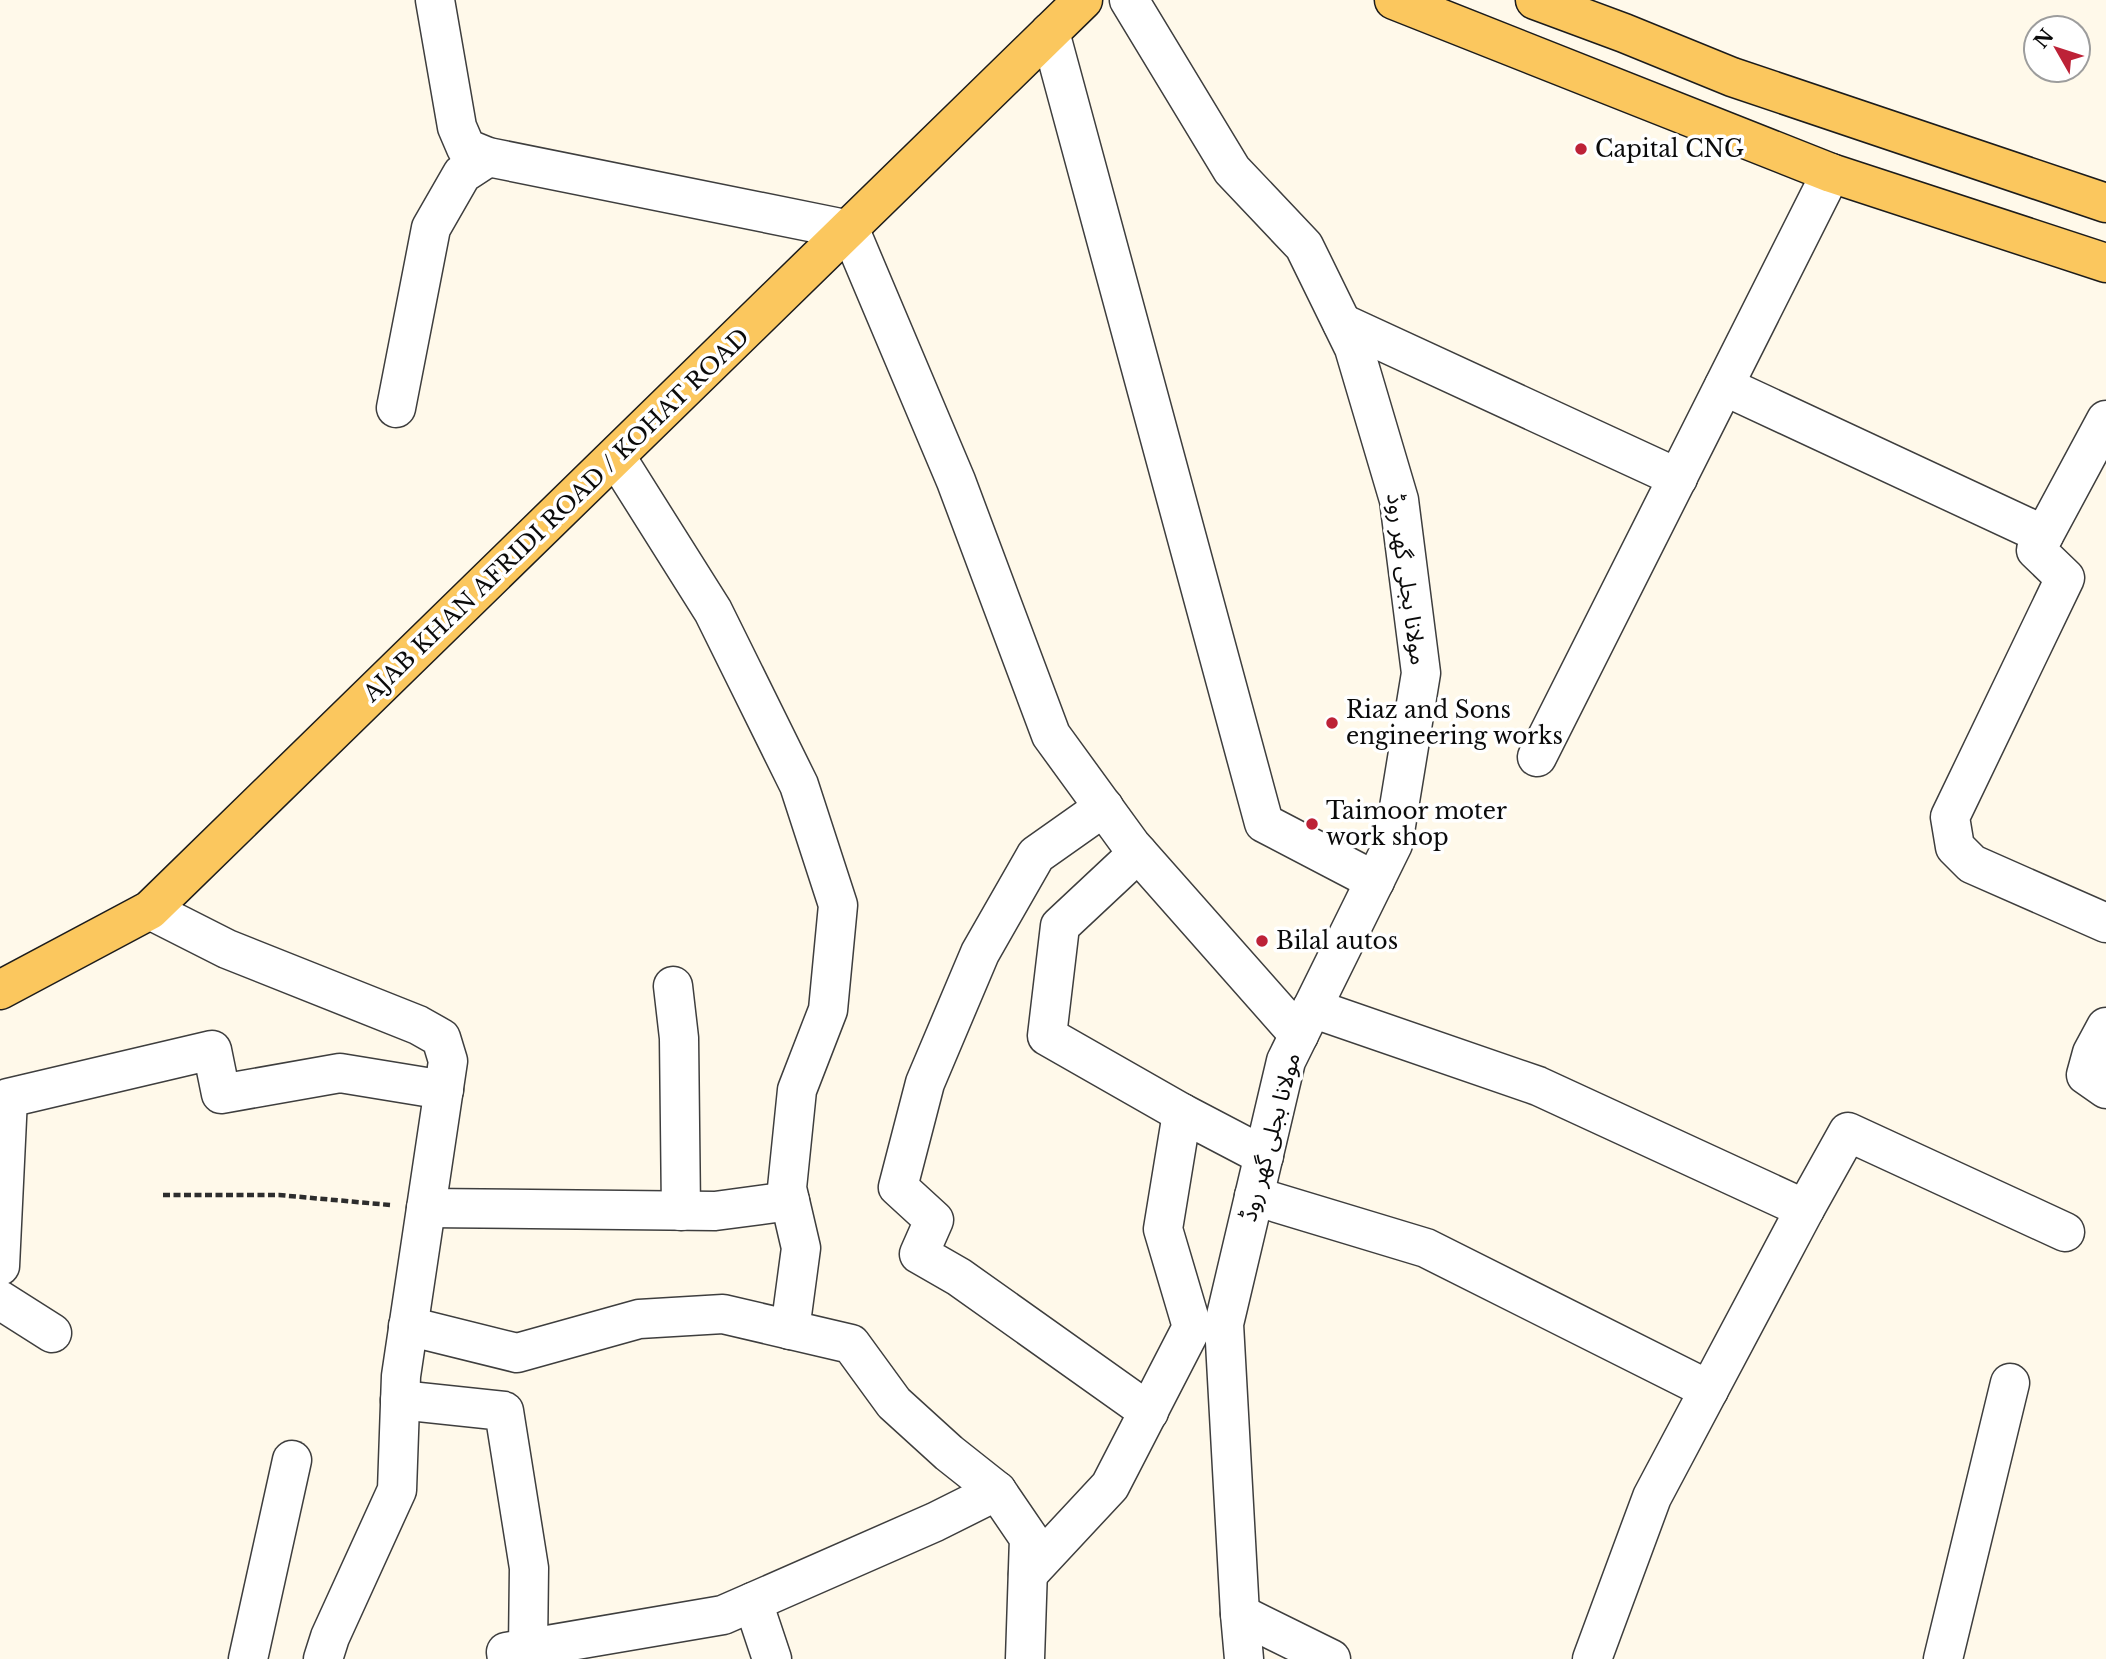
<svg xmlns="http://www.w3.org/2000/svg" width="2106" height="1659" font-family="'Libre Baskerville','Noto Sans Arabic',serif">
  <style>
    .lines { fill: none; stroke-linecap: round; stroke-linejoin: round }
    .minor-casing { stroke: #3e3e3e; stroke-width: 41 }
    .major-casing { stroke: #1c1c1c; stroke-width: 41 }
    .path { stroke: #2d2d2d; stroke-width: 4.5; stroke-dasharray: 7 3.5; stroke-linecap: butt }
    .minor { stroke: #fff; stroke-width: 38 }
    .major { stroke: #fbc75e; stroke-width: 38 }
    .poi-dot { fill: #bd2237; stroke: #fff; stroke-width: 2.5 }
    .labels { text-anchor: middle; stroke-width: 7; stroke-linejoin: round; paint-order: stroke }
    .poi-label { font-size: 23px; fill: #0b0b0b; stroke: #fff; text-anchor: start }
    .street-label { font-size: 23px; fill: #0b0b0b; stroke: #fff }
  </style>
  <rect width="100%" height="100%" fill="#fff9ea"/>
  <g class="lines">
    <g class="minor-casing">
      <g id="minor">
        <polyline points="435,0 457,127 466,148 488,157 850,230 956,481 1051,735 1131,845 1299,1035"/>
        <polyline points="1129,0 1232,170 1304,246 1354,348 1399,500 1421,673 1393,844 1286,1061 1224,1324 1240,1614 1244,1659"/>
        <polyline points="1050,32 1264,823 1375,881"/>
        <polyline points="1342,323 1678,478"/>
        <polyline points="1724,386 2044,535"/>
        <polyline points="396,408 431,228 462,174 488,157"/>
        <polyline points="2106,420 2036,550 2065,578 1950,817 1955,847 1972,864 2106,923"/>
        <polyline points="616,457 713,611 799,785 838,905 828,1010 797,1090 787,1188 801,1248 790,1330"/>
        <polyline points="1537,757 1831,173"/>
        <polyline points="1104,807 1036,855 980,953 925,1083 898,1187 934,1220 919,1254 959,1277 1149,1412"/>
        <polyline points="1138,853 1060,926 1047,1036 1182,1113"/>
        <polyline points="150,910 227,949 418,1025 441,1038 448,1061 401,1376 397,1490 330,1637 323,1659"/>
        <polyline points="673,986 679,1038 681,1211"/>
        <polyline points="1312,1008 1538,1086 1805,1209 1848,1132 2065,1232"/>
        <polyline points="2106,1027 2092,1053 2086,1075 2106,1089"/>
        <polyline points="1254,1196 1426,1248 1709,1390"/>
        <polyline points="426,1208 715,1211 790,1201"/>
        <polyline points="0,1266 8,1098 212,1050 221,1094 340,1073 444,1090"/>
        <polyline points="0,1300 52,1333"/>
        <polyline points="408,1326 517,1353 639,1319 723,1314 851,1344 894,1403 949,1453 997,1491"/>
        <polyline points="400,1400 504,1411 529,1568 528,1648"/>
        <polyline points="1028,1574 1110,1486 1192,1327 1163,1229 1182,1113 1264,1156"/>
        <polyline points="753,1602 772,1659"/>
        <polyline points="1240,1614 1331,1659"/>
        <polyline points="248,1659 292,1460"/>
        <polyline points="507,1659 506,1652 723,1615 935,1522 997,1491 1029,1538 1025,1659"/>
        <polyline points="1592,1659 1652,1497 1805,1209"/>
        <polyline points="1943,1659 2010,1383"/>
      </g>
    </g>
    <g class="major-casing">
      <g id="major">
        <polyline points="1394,0 1831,173 2106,263"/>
        <polyline points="1535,0 1624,33 1732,77 2106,203"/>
        <polyline points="0,990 150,910 1083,0"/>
      </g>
    </g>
    <polyline class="path" points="163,1195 279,1195 390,1205"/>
    <use href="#minor" class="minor"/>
    <use href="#major" class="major"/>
  </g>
  <g class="poi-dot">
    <circle cx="1581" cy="149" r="7"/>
    <circle cx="1332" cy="723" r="7"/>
    <circle cx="1312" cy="824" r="7"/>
    <circle cx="1262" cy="941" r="7"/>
  </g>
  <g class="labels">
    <g class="poi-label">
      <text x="1595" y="157">Capital CNG</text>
      <text x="1346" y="718">Riaz and Sons<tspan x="1346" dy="26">engineering works</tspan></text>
      <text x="1326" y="819">Taimoor moter<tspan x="1326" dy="26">work shop</tspan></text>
      <text x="1276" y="949">Bilal autos</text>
    </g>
    <g class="street-label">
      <text transform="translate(556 515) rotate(-44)" y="8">AJAB KHAN AFRIDI ROAD / KOHAT ROAD</text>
      <text transform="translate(1407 579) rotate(82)" y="8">مولانا بجلی گھر روڈ</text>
      <text transform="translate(1270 1137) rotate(-75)" y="8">مولانا بجلی گھر روڈ</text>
    </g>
  </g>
  <g transform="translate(2057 49) rotate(309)"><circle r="33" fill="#ffffff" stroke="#9d9d9d" stroke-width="2"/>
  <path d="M0-5L12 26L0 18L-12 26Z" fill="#bd2237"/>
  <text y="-10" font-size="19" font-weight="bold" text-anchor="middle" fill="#0b0b0b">N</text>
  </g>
</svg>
